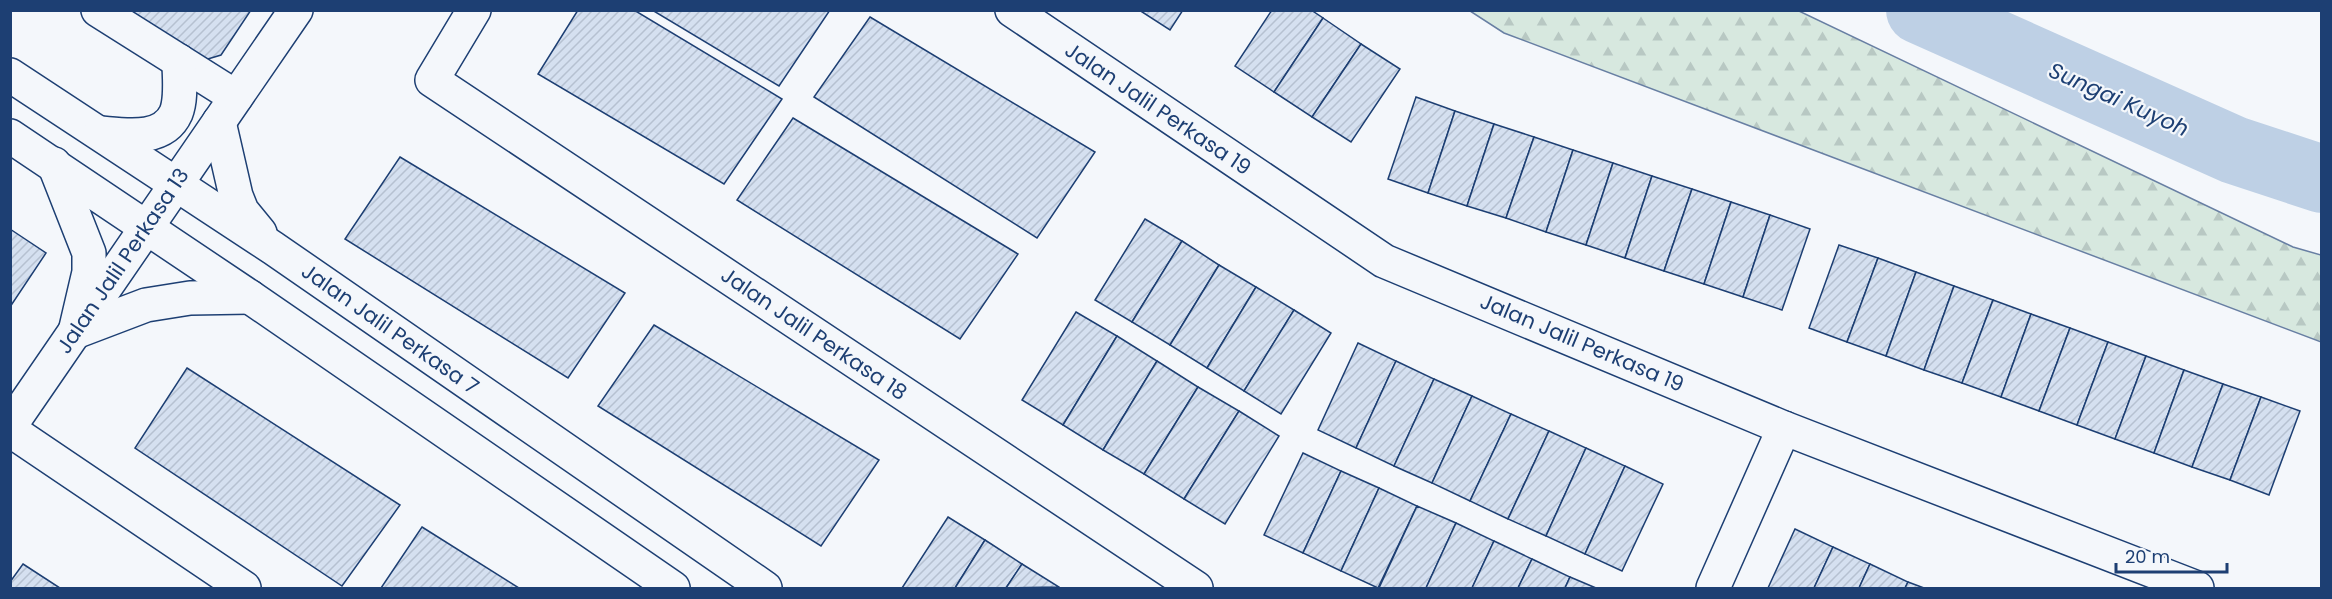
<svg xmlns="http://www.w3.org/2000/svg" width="2332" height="599" font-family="Poppins,sans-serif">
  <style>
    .forest { fill: url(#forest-firs); stroke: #687fa3; stroke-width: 1.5 }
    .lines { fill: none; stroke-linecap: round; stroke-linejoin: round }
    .river { stroke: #bed0e5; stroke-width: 68 }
    .building { fill: url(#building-hatch); stroke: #1d3f73; stroke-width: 1.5 }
    .minor-casing { stroke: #1d3f73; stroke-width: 36 }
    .tertiary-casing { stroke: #1d3f73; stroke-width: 36 }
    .minor { stroke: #f4f7fb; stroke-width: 33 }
    .tertiary { stroke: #f4f7fb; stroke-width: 33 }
    .labels { text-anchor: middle; stroke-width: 4.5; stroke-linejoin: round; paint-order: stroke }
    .street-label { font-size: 21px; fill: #1d3f73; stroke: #f4f7fb }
    .water-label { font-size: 22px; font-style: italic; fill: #1d3f73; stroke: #f4f7fb }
  </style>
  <defs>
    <pattern id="forest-firs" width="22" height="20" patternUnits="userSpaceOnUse" patternTransform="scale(1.5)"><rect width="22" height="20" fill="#d7e8df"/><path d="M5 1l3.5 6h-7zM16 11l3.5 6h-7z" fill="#b8c8c3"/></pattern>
    <pattern id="building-hatch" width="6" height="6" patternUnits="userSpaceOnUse" patternTransform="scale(1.5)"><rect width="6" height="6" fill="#d5e0f0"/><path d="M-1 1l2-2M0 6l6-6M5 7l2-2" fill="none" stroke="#b6c1d1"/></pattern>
  </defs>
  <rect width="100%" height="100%" fill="#f4f7fb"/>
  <polygon class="forest" points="1470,11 1799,11 2293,247 2321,255 2321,342 1504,33"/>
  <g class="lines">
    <polyline class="river" points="1920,10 2234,150 2322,179"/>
  </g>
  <g class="building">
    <polygon points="124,10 251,10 221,55 198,62"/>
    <polygon points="578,10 634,10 782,99 724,184 538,74"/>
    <polygon points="652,10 830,10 779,86"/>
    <polygon points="1139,10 1183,10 1170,30"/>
    <polygon points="1272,10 1311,10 1323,18 1274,92 1235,66"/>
    <polygon points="870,17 1095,152 1037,238 814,97"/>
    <polygon points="1323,18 1361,44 1312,117 1274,92"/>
    <polygon points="1361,44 1400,69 1351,142 1312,117"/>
    <polygon points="1416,97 1455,111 1428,193 1388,179"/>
    <polygon points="1455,111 1494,124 1467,206 1428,193"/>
    <polygon points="793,118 1018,254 960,339 737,200"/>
    <polygon points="1494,124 1534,137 1506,218 1467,206"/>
    <polygon points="1534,137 1573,150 1546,232 1506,218"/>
    <polygon points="1573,150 1613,163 1586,245 1546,232"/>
    <polygon points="400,157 625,293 568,378 345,239"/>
    <polygon points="1613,163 1652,176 1625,258 1586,245"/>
    <polygon points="1652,176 1692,189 1664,271 1625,258"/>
    <polygon points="1692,189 1731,202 1704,284 1664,271"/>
    <polygon points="1731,202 1770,215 1743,297 1704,284"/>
    <polygon points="1770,215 1810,229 1782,310 1743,297"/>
    <polygon points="1145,219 1182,241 1132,322 1095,300"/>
    <polygon points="10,229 46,253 10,307"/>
    <polygon points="1182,241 1219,265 1170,345 1132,322"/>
    <polygon points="1839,245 1878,258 1847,342 1809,328"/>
    <polygon points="1878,258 1916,272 1886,356 1847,342"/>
    <polygon points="1219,265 1256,287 1207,368 1170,345"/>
    <polygon points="1916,272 1954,286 1924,370 1886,356"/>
    <polygon points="1954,286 1993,300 1962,383 1924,370"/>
    <polygon points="1256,287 1294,310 1244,391 1207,368"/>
    <polygon points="1993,300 2031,314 2001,397 1962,383"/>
    <polygon points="1294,310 1331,333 1281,414 1244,391"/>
    <polygon points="1076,312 1117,336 1063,425 1022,400"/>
    <polygon points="2031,314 2070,328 2039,411 2001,397"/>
    <polygon points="654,325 879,460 821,546 598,406"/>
    <polygon points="2070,328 2108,342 2077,425 2039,411"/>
    <polygon points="1117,336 1157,361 1103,450 1063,425"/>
    <polygon points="2108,342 2146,356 2115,439 2077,425"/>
    <polygon points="1358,343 1396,361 1356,448 1318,430"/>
    <polygon points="2146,356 2184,370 2154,453 2115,439"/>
    <polygon points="1157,361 1198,387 1144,474 1103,450"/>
    <polygon points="1396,361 1434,379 1394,466 1356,448"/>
    <polygon points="187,368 400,505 342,586 135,448"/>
    <polygon points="2184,370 2223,384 2192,467 2154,453"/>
    <polygon points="1434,379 1472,396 1432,483 1394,466"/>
    <polygon points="2223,384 2261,397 2230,480 2192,467"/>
    <polygon points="1198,387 1239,411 1184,499 1144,474"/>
    <polygon points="1472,396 1511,414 1470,501 1432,483"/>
    <polygon points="2261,397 2300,411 2269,495 2230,480"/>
    <polygon points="1239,411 1279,436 1225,524 1184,499"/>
    <polygon points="1511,414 1549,431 1508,519 1470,501"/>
    <polygon points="1549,431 1586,448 1546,536 1508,519"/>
    <polygon points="1586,448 1625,466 1585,554 1546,536"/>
    <polygon points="1303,453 1341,471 1303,553 1264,535"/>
    <polygon points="1625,466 1663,484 1622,571 1585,554"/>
    <polygon points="1341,471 1379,488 1341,571 1303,553"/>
    <polygon points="1379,488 1417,506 1378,588 1341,571"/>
    <polygon points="1417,506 1456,523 1426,588 1379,588"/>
    <polygon points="948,517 985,540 955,588 902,588"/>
    <polygon points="1456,523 1494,541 1472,588 1426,588"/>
    <polygon points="422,527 519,588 381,588"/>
    <polygon points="1795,529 1833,547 1814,588 1768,588"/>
    <polygon points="985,540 1022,564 1006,588 955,588"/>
    <polygon points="1494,541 1532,559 1518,588 1472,588"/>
    <polygon points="1833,547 1870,564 1859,588 1814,588"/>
    <polygon points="1532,559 1570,577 1565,588 1518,588"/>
    <polygon points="23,564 60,588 10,588 10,582"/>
    <polygon points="1022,564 1059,587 1006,588"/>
    <polygon points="1870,564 1908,582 1905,588 1859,588"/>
    <polygon points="1570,577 1596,588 1565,588"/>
    <polygon points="1908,582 1924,588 1905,588"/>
  </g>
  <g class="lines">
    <g class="minor-casing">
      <g id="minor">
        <polyline points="98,10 236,97"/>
        <polyline points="474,10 432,80 1196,588"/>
        <polyline points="1012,10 1384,261 1784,428 2197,588"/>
        <polyline points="10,426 296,10"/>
        <polyline points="10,430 244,588"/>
        <polyline points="1713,588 1784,428"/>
      </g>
    </g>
    <g class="tertiary-casing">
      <g id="tertiary">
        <polyline points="10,75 273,248 765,588"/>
        <polyline points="219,122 236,196 242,211 260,233"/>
        <path d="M100,133C125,135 163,142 176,113C182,98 179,77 179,61"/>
        <polyline points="10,136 250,297 673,588"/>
        <polyline points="54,164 89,253 89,272 75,332"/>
        <polyline points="75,332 146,305 190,298 250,297"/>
      </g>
    </g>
    <use href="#minor" class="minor"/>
    <use href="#tertiary" class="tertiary"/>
  </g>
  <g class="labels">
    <g class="street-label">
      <text transform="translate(1158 109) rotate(34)" y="7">Jalan Jalil Perkasa 19</text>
      <text transform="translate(123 261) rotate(-56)" y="7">Jalan Jalil Perkasa 13</text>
      <text transform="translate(390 329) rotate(35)" y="7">Jalan Jalil Perkasa 7</text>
      <text transform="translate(814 334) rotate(34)" y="7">Jalan Jalil Perkasa 18</text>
      <text transform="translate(1582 343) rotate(23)" y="7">Jalan Jalil Perkasa 19</text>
    </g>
    <g class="water-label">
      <text transform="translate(2119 99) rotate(24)" y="8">Sungai Kuyoh</text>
    </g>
  </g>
  <rect width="2332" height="599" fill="none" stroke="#1d3f73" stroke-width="24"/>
  <path d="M2116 563v9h111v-9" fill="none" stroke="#1d3f73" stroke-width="3"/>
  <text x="2125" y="563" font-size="18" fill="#1d3f73" stroke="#f4f7fb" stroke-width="4.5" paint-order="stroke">20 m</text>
</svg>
